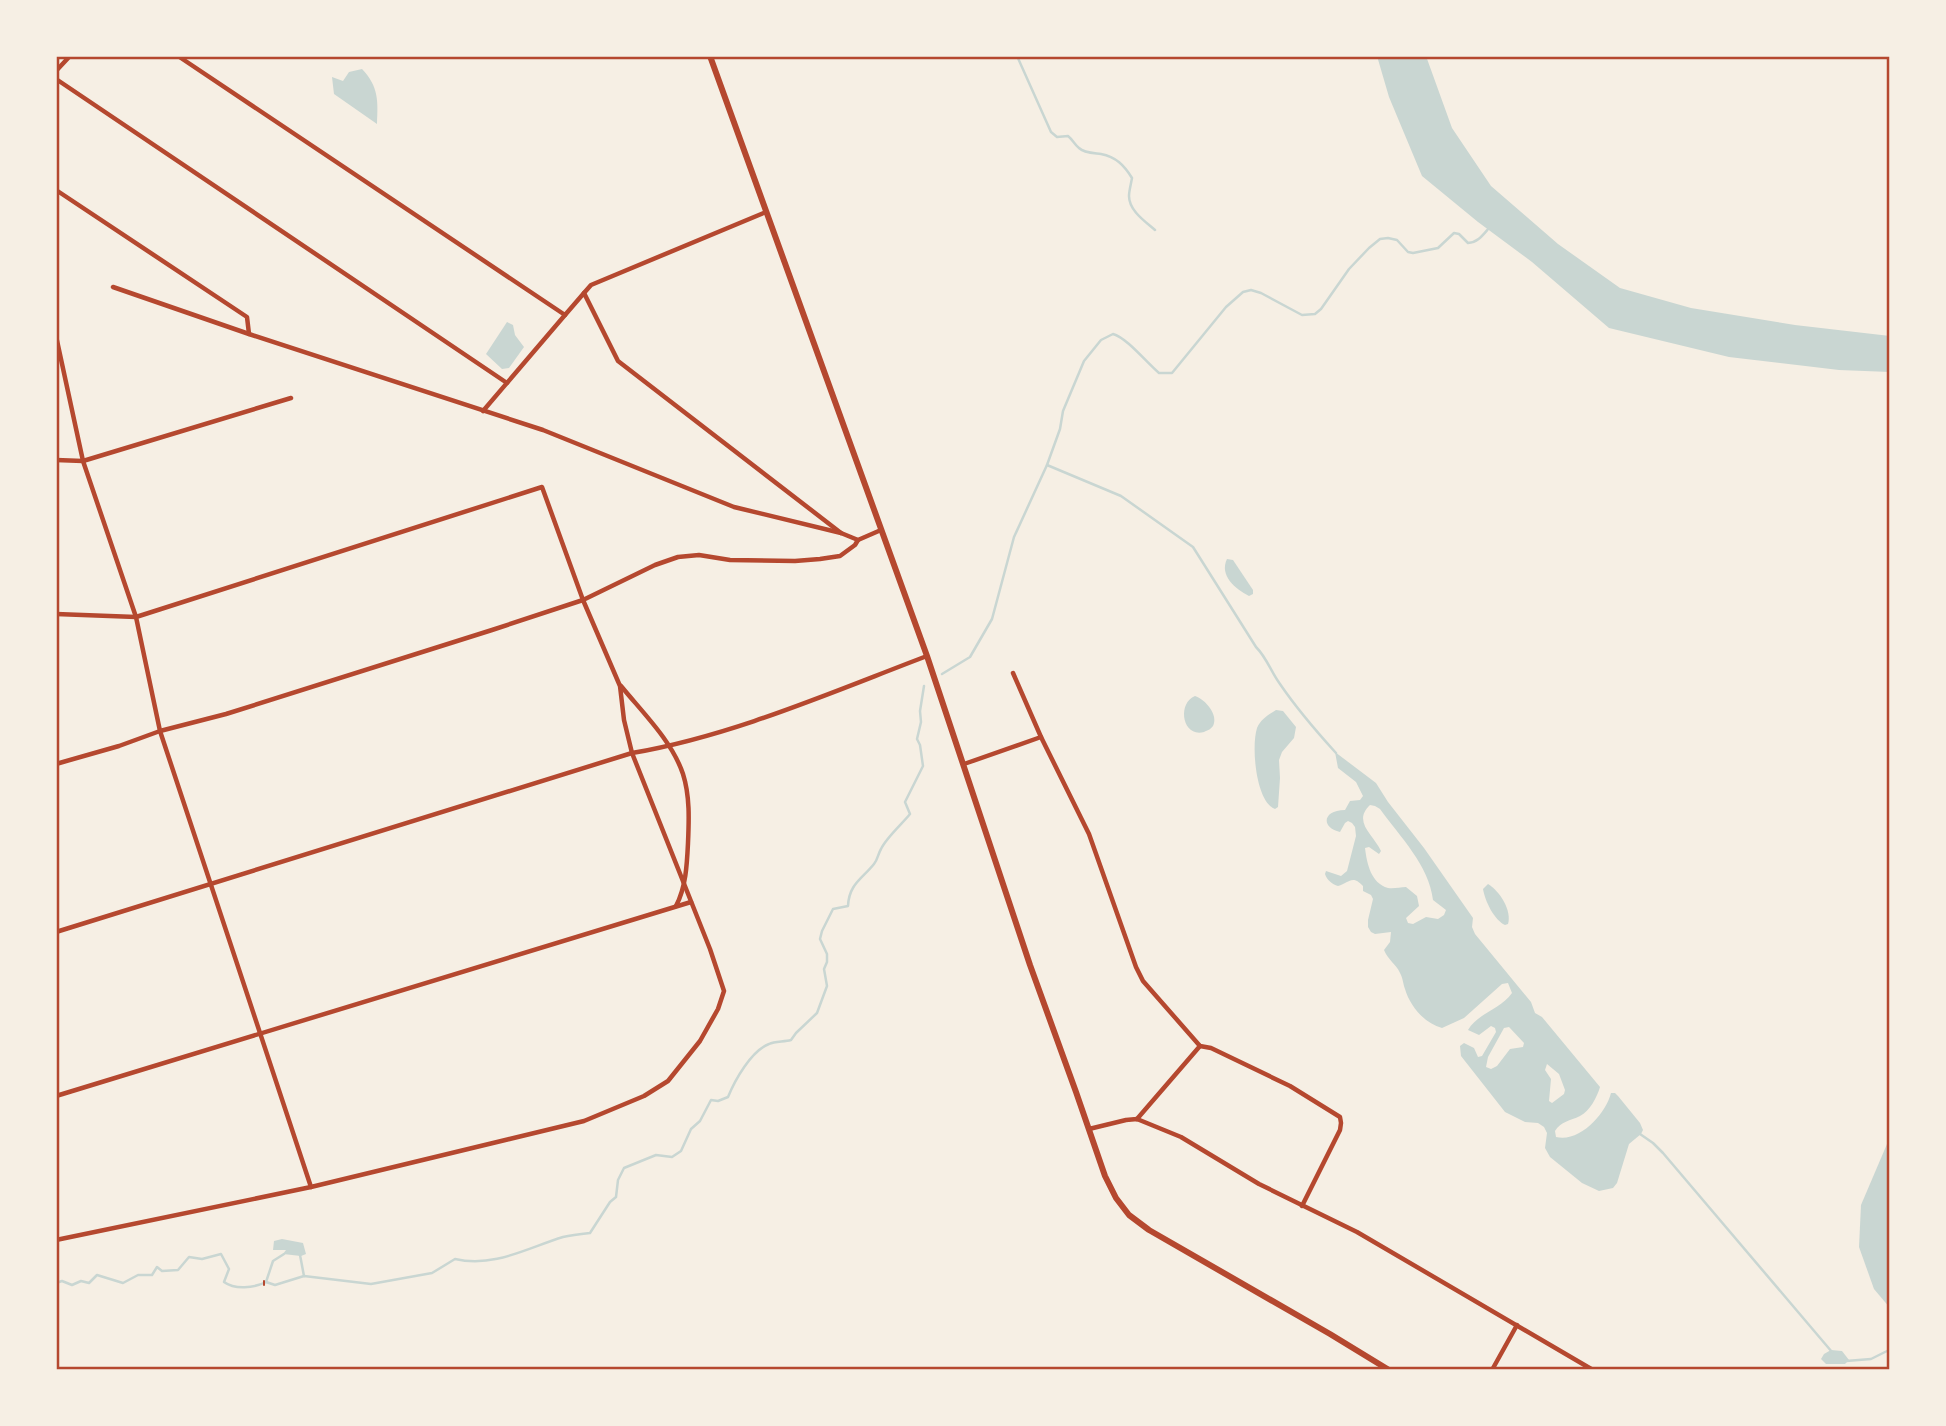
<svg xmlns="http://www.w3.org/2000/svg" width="1946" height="1426" font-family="'DejaVu Sans',sans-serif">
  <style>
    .water { fill: #c9d6d2; fill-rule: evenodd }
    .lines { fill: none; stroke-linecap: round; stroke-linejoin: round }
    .stream { stroke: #c9d6d2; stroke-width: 2.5 }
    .path { stroke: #b5482f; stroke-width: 2 }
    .minor { stroke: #b5482f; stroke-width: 4.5 }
    .secondary { stroke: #b5482f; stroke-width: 6 }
    .neatline { fill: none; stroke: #b5482f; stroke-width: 2.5 }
  </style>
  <rect width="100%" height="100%" fill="#f6efe4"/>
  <g class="water">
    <polygon points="1377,56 1426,56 1452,128 1491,186 1558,244 1620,288 1691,308 1795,325 1890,336 1890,372 1839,370 1729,357 1609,328 1532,262 1478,222 1422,176 1389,97"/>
    <path d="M362,69C379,87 378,101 377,124L334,94L332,77L343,81L349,72Z"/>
    <polygon points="507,322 513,325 515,335 524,347 509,368 502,369 486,354"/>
    <path d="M1227,559L1233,560L1253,590V594L1249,596C1235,589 1219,575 1227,559Z"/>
    <path d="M1195,696C1205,699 1219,715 1213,726C1210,730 1208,730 1204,732C1182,738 1177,703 1195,696Z"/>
    <path d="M1276,710L1283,711L1296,727L1294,738L1282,752L1279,760L1280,778L1278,807L1275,809C1256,802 1251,747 1257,728C1261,719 1268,715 1276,710Z"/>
    <path d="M1335,752L1376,783L1388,802L1424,848L1473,918L1472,927L1475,934L1531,1002L1535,1013L1542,1017L1600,1087C1597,1097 1590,1111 1580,1116C1570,1121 1561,1121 1555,1131L1556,1137C1580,1143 1606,1113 1611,1093H1615L1618,1096L1640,1123L1643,1130L1641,1134L1629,1144L1617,1183L1613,1188L1599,1191L1582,1183L1550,1157L1545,1148L1547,1133L1544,1127L1538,1123L1525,1122L1505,1112L1461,1056L1460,1046L1464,1043L1474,1048L1478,1057L1482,1056L1496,1032L1495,1028L1491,1026L1479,1035L1468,1030C1478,1013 1501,1009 1512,993L1508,983L1502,984L1464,1018L1442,1028C1424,1023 1410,1006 1405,989C1403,984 1403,978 1400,973C1396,964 1388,960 1384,950L1390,942L1391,932L1375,934L1371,932L1368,927V920L1373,899L1371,895L1363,891V886C1352,874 1349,883 1338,886C1332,884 1327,880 1325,874L1326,871L1341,876L1347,871L1356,836L1355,827L1352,823L1348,821L1345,823L1340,832C1321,828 1322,810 1345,810L1350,801L1360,800L1363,796L1356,782L1338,768ZM1370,805L1375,806L1380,809C1400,837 1429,865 1433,900L1446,910L1444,915L1438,919L1426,917L1413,924L1408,923L1406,918L1419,906L1417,896L1406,887C1400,887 1394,889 1388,888C1371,883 1367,864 1365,848L1369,847L1379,854L1381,851C1374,835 1352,822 1370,805ZM1509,1027L1524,1043L1523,1047L1510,1049L1497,1066L1491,1069L1486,1067L1488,1057L1504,1028ZM1547,1064L1559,1074L1565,1090L1564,1094L1552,1103L1549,1101L1551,1079L1545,1070Z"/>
    <path d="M1488,884C1500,891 1512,911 1508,924L1505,925C1494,920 1485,901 1483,889Z"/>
    <polygon points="1890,1137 1890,1308 1874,1289 1859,1247 1861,1205"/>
    <polygon points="282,1239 303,1243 306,1254 301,1256 283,1254 286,1250 273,1250 274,1241"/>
    <polygon points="1831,1350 1842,1351 1849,1360 1845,1364 1826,1364 1821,1359 1824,1354"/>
  </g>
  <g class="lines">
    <g class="stream">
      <path d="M1017,56L1051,132L1057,137L1068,136C1073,140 1074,144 1079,148C1084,153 1094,153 1101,154C1116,157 1124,165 1132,178C1131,184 1129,191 1129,196C1129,211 1146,222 1155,230"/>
      <path d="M1047,465L1121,496L1193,547L1256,647C1267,658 1271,672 1280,684C1297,709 1316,731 1336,753"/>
      <path d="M942,674L970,657L992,619L1014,537L1047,465L1060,429L1063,411L1084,361L1101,340L1113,334C1127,338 1146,362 1159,373H1172L1226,307L1243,292L1251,290L1261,293L1302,315L1315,314L1321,309L1349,269L1369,248L1380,239L1388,238L1397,240L1408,252L1413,253L1438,248L1454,233L1459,234L1468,243C1478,242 1482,236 1489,228"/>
      <polyline points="1640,1134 1653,1143 1663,1153 1832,1352"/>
      <polyline points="300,1255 304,1276"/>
      <polyline points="266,1282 273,1261 284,1254"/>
      <path d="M56,1283L62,1281L72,1285L81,1281L89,1283L97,1275L123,1283L138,1275H152L157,1267L162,1271L178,1270L189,1257L202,1259L221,1254L229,1269L224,1282C235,1290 254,1288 266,1282L275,1285L304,1276L371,1284L432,1273L455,1259C494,1268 527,1248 563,1237C572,1235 581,1234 590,1233L610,1202L616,1197L618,1180L624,1168L656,1155L672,1157L681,1151L691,1129L700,1121L711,1100L718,1101L728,1097C735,1080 751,1051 769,1044C775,1041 784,1042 791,1040L796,1033L817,1013L827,986L824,969L827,962V954L820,939L822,931L833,909L848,906C849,884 862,879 874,864C878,859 878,854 881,849C886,838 902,824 910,814L905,802L923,766L920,745L917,739L921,722L920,711L924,686"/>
      <polyline points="1846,1361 1871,1359 1887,1351"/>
    </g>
    <polyline class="path" points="264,1281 264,1285"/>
    <g class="minor">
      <polyline points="178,56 565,315 584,293 618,361 841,533"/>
      <polyline points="56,71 70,56"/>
      <polyline points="56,79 507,383"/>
      <polyline points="56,190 247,317 249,334"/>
      <polyline points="113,287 249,334 543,430 734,507 841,533 858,540 881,530"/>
      <polyline points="584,293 591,285 766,212"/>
      <polyline points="56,336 83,461 136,617 160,731 311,1187"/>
      <polyline points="483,411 565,315"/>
      <polyline points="56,460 83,461 291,398"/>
      <polyline points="56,614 136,617 542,487 583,600 620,686 624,720 632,753 710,949 724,991 718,1009 700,1041 668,1081 644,1096 584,1121 311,1187 56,1240"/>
      <polyline points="1013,673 1041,737 1089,834 1136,967 1143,981 1200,1046 1211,1048 1290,1086 1340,1117 1341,1123 1340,1130 1302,1206"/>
      <path d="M621,686C643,713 672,741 683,774C690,796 689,820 688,843C687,864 686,887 676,906"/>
      <polyline points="56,764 119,746 160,731 226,714 492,630 583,600 655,565 678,557 699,555 730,560 795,561 820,559 840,556 855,545 858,540"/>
      <polyline points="964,764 1041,737"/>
      <path d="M56,932L632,753C732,736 832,692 927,656"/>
      <polyline points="56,1096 691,902"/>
      <polyline points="1137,1119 1200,1046"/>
      <polyline points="1089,1129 1126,1120 1137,1119 1181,1137 1259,1184 1357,1232 1593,1370"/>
      <polyline points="1492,1370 1517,1325"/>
    </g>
    <polyline class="secondary" points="710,56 927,656 1030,965 1076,1092 1105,1176 1116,1198 1129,1215 1149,1230 1330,1334 1389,1370"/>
  </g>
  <rect width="1946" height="1426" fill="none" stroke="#f6efe4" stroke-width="116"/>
  <rect x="58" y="58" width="1830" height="1310" class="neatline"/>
</svg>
